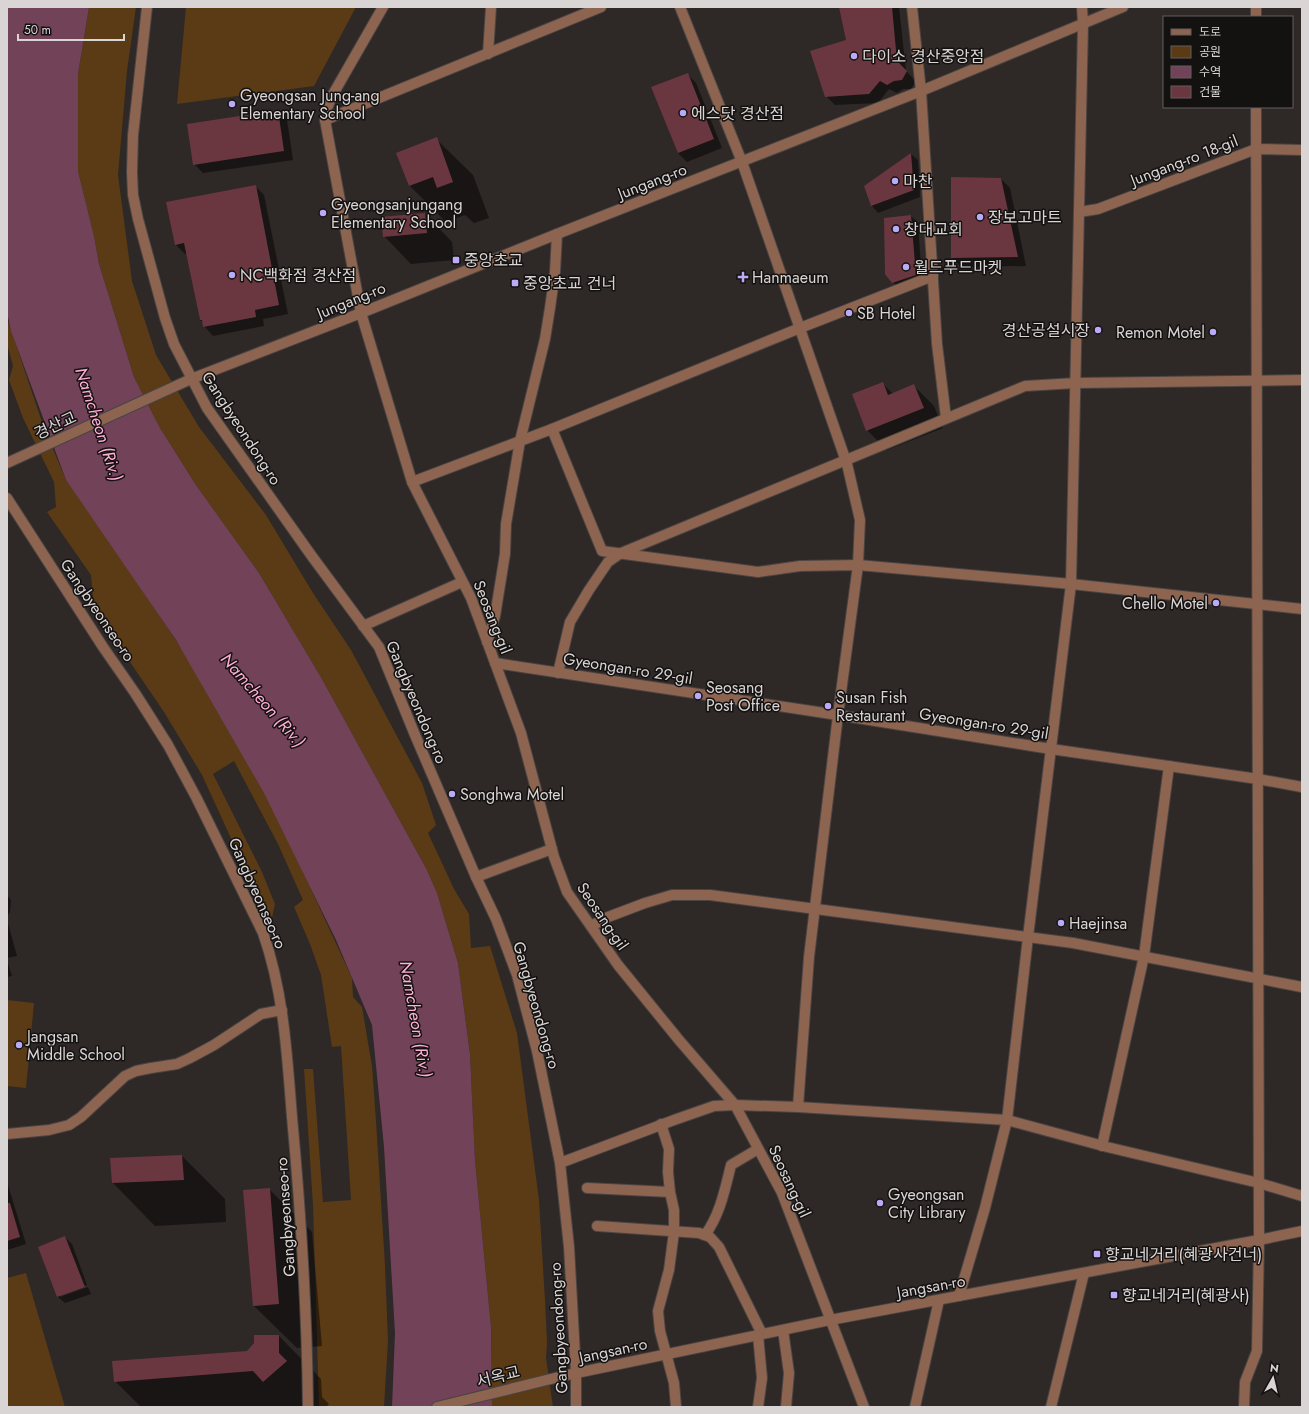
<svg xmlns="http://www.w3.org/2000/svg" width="1309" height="1414" font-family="Jost,'Noto Sans KR',sans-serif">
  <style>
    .green { fill: #5a3b15 }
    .water { fill: #724259 }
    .shadow { fill: #0007 }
    .building { fill: #6a3740 }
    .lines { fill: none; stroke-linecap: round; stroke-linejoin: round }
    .minor-casing { stroke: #4a4443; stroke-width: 12 }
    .minor { stroke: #8c6450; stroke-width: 10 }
    .poi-dot { fill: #b9abf7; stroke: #141111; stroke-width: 1.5 }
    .labels { text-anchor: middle; stroke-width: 3; stroke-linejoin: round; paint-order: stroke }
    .poi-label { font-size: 16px; fill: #dad5d5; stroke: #141111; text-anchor: start }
    .street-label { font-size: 16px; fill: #dad5d5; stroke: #141111 }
    .water-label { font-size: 17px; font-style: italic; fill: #ffafd4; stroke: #141111 }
  </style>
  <rect width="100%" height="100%" fill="#2e2827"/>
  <g class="green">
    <polygon points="89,7 136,7 127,71 118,175 132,281 156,355 199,427 266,515 313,593 351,650 422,783 436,825 428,833 454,889 469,914 471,948 490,946 517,1033 539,1200 545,1300 547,1342 546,1358 553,1407 492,1407 491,1327 475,1160 470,1054 458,963 437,893 427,870 322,679 259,573 196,485 160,428 134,377 99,264 94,236 78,171 78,74"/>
    <polygon points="186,7 356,7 314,86 177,104"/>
    <polygon points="7,318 43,425 66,480 125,564 187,657 238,742 285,833 352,978 353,997 362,1007 372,1066 376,1121 385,1265 388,1341 384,1407 319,1407 313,1205 304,1069 313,1069 323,1202 351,1200 341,1046 332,1047 321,975 310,944 294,907 303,900 278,844 234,761 213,774 262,872 275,904 272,918 241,860 202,775 164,712 94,609 91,575 47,512 56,507 54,482 23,418 9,380 13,366 7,344"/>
    <polygon points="7,1000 34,1003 26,1088 7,1086"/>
    <polygon points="26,1273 65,1407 7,1407 7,1278"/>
  </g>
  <polygon class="water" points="7,7 89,7 78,74 78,171 94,236 99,264 134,377 160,428 196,485 259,573 322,679 427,870 437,893 458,963 470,1054 475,1160 491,1327 492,1407 392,1407 395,1333 384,1147 372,1025 336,940 264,793 176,640 66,480 11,331 7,312"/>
  <g class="shadow">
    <polygon points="840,7 899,7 906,71 916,81 911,89 903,89 897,93 889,89 878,103 835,105 826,96 848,41"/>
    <polygon points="687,74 696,83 722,148 687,162 678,153"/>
    <polygon points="278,111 287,120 293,160 203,173 194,164"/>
    <polygon points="436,139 473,175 489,218 474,223 465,215 446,222 409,185"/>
    <polygon points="911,154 918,160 920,197 878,213 872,206 865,186"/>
    <polygon points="1001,179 1010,188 1026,266 961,267 952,257"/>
    <polygon points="255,186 264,195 288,314 263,319 264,326 213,336 204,326 204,323 200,320 187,253 185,254 176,245"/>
    <polygon points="425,214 452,242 454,260 411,264 384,236"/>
    <polygon points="911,216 918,223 922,282 900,289 893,282"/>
    <polygon points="882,383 893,394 914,386 934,406 943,428 887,450 867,430"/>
    <polygon points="7,895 11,900 10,912 7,917"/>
    <polygon points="7,920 17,956 7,958"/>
    <polygon points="7,960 12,976 7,977"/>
    <polygon points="182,1156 225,1199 226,1222 155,1226 113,1183"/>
    <polygon points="7,1182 26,1244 7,1250"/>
    <polygon points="269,1189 312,1232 322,1346 297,1348 254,1306"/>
    <polygon points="65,1237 72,1244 87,1285 60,1295 60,1297 88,1287 91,1294 65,1303 58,1297 39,1247"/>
    <polygon points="279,1336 321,1379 322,1397 329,1404 326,1407 141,1407 115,1381 248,1352"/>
  </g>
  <g class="building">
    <polygon points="839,7 892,7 897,61 907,71 902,80 894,81 887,85 880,81 869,94 825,97 810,51 846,40"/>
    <polygon points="688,73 714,139 678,153 651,87"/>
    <polygon points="278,110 284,151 193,165 187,124"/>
    <polygon points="437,137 453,182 437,188 433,177 409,186 396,153"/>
    <polygon points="911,153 914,190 871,206 864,186"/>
    <polygon points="951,177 1001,178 1018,257 951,258"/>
    <polygon points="256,185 279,305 255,310 256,317 203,327 202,320 200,320 184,243 175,245 166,202"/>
    <polygon points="425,213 427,233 383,237 381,217"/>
    <polygon points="911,215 916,275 892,283 885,274 884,218"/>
    <polygon points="883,382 888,395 914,384 924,408 866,431 852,394"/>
    <polygon points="182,1155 184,1180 112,1183 110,1158"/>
    <polygon points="270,1188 279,1304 253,1306 243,1190"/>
    <polygon points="7,1203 10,1203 20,1237 7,1241"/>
    <polygon points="65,1236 85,1287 57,1297 38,1247"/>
    <polygon points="254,1335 279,1335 279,1353 287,1361 263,1382 253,1371 114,1382 112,1361 247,1351 254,1343"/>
  </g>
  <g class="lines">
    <g class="minor-casing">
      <g id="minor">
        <polyline points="147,7 133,135 132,172 133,195 138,219 165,318 174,344 207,408 311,555 379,647 415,735 476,877 496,919 517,975 537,1051 560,1163 569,1247 576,1373 576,1407"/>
        <polyline points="383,7 332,96 326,111 325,120 361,313 412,482 471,598 521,733 554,857 567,892 618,965 679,1040 735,1105 782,1193 864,1407"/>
        <polyline points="680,7 742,162 847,464 860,520 858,565 838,715 809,957 798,1107"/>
        <polyline points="912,7 921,91 937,344 946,418"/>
        <polyline points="1256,7 1256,17"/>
        <polyline points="488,54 491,7"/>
        <polyline points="325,120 601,7"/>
        <polyline points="1079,212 1098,209 1256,149 1302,150"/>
        <polyline points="552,429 602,551 758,572 800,566 858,565 1071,584 1302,609"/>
        <polyline points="7,463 191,379 361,313 557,234 921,91 1123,7"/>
        <polyline points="412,482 552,429 800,328 933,276"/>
        <path d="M7,498L103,647L135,693L168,745L196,797L263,933C284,993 287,1055 292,1117C301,1214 307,1310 308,1407"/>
        <polyline points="363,626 462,582"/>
        <polyline points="487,642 495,616 505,554 506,524 520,441 545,339 550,308 555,272 557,234"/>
        <polyline points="495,663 838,715 1051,749 1258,779 1302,787"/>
        <polyline points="558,673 570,622 589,590 608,562 621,553 1025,386 1076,383 1302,380"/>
        <polyline points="476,877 552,849"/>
        <polyline points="591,926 608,917 645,903 672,895 710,895 1073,943 1302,987"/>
        <polyline points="661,1124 669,1149 668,1172 670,1192 674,1210 674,1232 669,1270 658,1311 660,1331 674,1383 676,1407"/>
        <polyline points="7,1134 49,1130 69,1125 81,1117 125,1076 136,1071 151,1068 177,1064 190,1058 214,1045 261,1014 282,1010"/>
        <polyline points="1102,1146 1144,956 1169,766"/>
        <polyline points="560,1163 674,1120 714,1106 735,1105 798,1107 1007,1120 1107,1147 1259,1183 1302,1196"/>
        <polyline points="587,1188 670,1192"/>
        <polyline points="597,1226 699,1233 710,1237 719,1247 762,1334"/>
        <path d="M705,1235C720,1215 725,1189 731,1165L758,1149"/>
        <polyline points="959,1296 985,1208 1007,1120 1028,937 1071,584 1083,24 1082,7"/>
        <polyline points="783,1330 789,1373 786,1407"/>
        <polyline points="437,1407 567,1375 830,1320 1259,1240 1302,1231"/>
        <polyline points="758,1407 762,1378 758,1335"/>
        <polyline points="915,1407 939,1300"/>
        <polyline points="1051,1407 1084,1273"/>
        <polyline points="1244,1407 1245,1382 1257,1351 1259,1240 1256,107"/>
      </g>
    </g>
    <use href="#minor" class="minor"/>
  </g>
  <g class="poi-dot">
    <circle cx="854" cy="56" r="4"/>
    <circle cx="232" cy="104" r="4"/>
    <circle cx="683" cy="113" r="4"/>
    <circle cx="895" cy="181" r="4"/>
    <circle cx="323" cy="213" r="4"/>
    <circle cx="980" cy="217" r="4"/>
    <circle cx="896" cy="229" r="4"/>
    <rect x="452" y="256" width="8" height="8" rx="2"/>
    <circle cx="906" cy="267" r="4"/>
    <circle cx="232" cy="275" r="4"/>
    <path d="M741 271h4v4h4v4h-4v4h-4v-4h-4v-4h4z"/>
    <rect x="511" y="279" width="8" height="8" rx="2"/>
    <circle cx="849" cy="313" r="4"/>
    <circle cx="1098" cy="330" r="4"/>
    <circle cx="1213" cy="332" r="4"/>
    <circle cx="1216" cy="603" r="4"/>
    <circle cx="698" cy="696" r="4"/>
    <circle cx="828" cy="706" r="4"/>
    <circle cx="452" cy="794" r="4"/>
    <circle cx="1061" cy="923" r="4"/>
    <circle cx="19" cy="1045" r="4"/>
    <circle cx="880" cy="1203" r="4"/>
    <rect x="1093" y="1250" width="8" height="8" rx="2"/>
    <rect x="1110" y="1291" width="8" height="8" rx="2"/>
  </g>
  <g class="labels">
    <g class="poi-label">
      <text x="862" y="62">다이소 경산중앙점</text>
      <text x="240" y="101">Gyeongsan Jung-ang<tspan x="240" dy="18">Elementary School</tspan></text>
      <text x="691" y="119">에스닷 경산점</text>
      <text x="903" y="187">마찬</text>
      <text x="331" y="210">Gyeongsanjungang<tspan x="331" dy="18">Elementary School</tspan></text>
      <text x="988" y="223">장보고마트</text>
      <text x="904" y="235">창대교회</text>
      <text x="464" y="266">중앙초교</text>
      <text x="914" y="273">월드푸드마켓</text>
      <text x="240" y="281">NC백화점 경산점</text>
      <text x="752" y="283">Hanmaeum</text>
      <text x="523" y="289">중앙초교 건너</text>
      <text x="857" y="319">SB Hotel</text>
      <text x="1090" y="336" text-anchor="end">경산공설시장</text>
      <text x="1205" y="338" text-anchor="end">Remon Motel</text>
      <text x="1208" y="609" text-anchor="end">Chello Motel</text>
      <text x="706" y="693">Seosang<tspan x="706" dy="18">Post Office</tspan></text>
      <text x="836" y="703">Susan Fish<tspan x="836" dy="18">Restaurant</tspan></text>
      <text x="460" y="800">Songhwa Motel</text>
      <text x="1069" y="929">Haejinsa</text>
      <text x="27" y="1042">Jangsan<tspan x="27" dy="18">Middle School</tspan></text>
      <text x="888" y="1200">Gyeongsan<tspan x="888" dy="18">City Library</tspan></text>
      <text x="1105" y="1260">향교네거리(혜광사건너)</text>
      <text x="1122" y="1301">향교네거리(혜광사)</text>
    </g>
    <g class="street-label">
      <text transform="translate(1184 160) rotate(-21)" y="6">Jungang-ro 18-gil</text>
      <text transform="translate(652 181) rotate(-21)" y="6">Jungang-ro</text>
      <text transform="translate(351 300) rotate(-22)" y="6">Jungang-ro</text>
      <text transform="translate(55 425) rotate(-25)" y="6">경산교</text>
      <text transform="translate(242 428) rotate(57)" y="6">Gangbyeondong-ro</text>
      <text transform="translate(98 610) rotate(56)" y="6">Gangbyeonseo-ro</text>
      <text transform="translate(493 617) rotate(68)" y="6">Seosang-gil</text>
      <text transform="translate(628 668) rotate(9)" y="6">Gyeongan-ro 29-gil</text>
      <text transform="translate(417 702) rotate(67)" y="6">Gangbyeondong-ro</text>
      <text transform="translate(984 723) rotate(9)" y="6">Gyeongan-ro 29-gil</text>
      <text transform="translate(258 893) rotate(66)" y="6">Gangbyeonseo-ro</text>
      <text transform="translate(603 916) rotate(56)" y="6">Seosang-gil</text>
      <text transform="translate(537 1005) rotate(74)" y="6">Gangbyeondong-ro</text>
      <text transform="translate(790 1181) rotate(65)" y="6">Seosang-gil</text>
      <text transform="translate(285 1217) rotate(-94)" y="6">Gangbyeonseo-ro</text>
      <text transform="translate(931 1286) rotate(-10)" y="6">Jangsan-ro</text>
      <text transform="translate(558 1328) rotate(-93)" y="6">Gangbyeondong-ro</text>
      <text transform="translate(613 1350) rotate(-12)" y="6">Jangsan-ro</text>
      <text transform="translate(498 1376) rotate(-14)" y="6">서옥교</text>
    </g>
    <g class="water-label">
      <text transform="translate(99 424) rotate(72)" y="6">Namcheon (Riv.)</text>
      <text transform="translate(263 700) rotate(49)" y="6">Namcheon (Riv.)</text>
      <text transform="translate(416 1019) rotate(80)" y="6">Namcheon (Riv.)</text>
    </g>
  </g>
  <rect width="1309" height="1414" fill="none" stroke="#dad5d5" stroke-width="16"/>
  <rect x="1163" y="16" width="130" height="92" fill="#141111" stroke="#635f5f"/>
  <rect x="1171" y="29" width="20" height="6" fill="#8c6450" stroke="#635f5f"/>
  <text x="1199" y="36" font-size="12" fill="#dad5d5">도로</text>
  <rect x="1171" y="46" width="20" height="12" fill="#5a3b15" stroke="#635f5f"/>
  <text x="1199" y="56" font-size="12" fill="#dad5d5">공원</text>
  <rect x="1171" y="66" width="20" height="12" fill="#724259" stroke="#635f5f"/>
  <text x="1199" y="76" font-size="12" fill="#dad5d5">수역</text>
  <rect x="1171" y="86" width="20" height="12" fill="#6a3740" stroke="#635f5f"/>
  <text x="1199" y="96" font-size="12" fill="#dad5d5">건물</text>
  <g transform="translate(1273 1378) rotate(8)" stroke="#141111" stroke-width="3" paint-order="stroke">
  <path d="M0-3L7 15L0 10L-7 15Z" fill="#dad5d5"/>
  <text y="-6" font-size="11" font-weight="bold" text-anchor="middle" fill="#dad5d5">N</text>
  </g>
  <path d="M18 34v6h106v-6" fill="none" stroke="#dad5d5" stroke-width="2"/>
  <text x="24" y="34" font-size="12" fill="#dad5d5" stroke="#141111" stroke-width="3" paint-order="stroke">50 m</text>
</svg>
